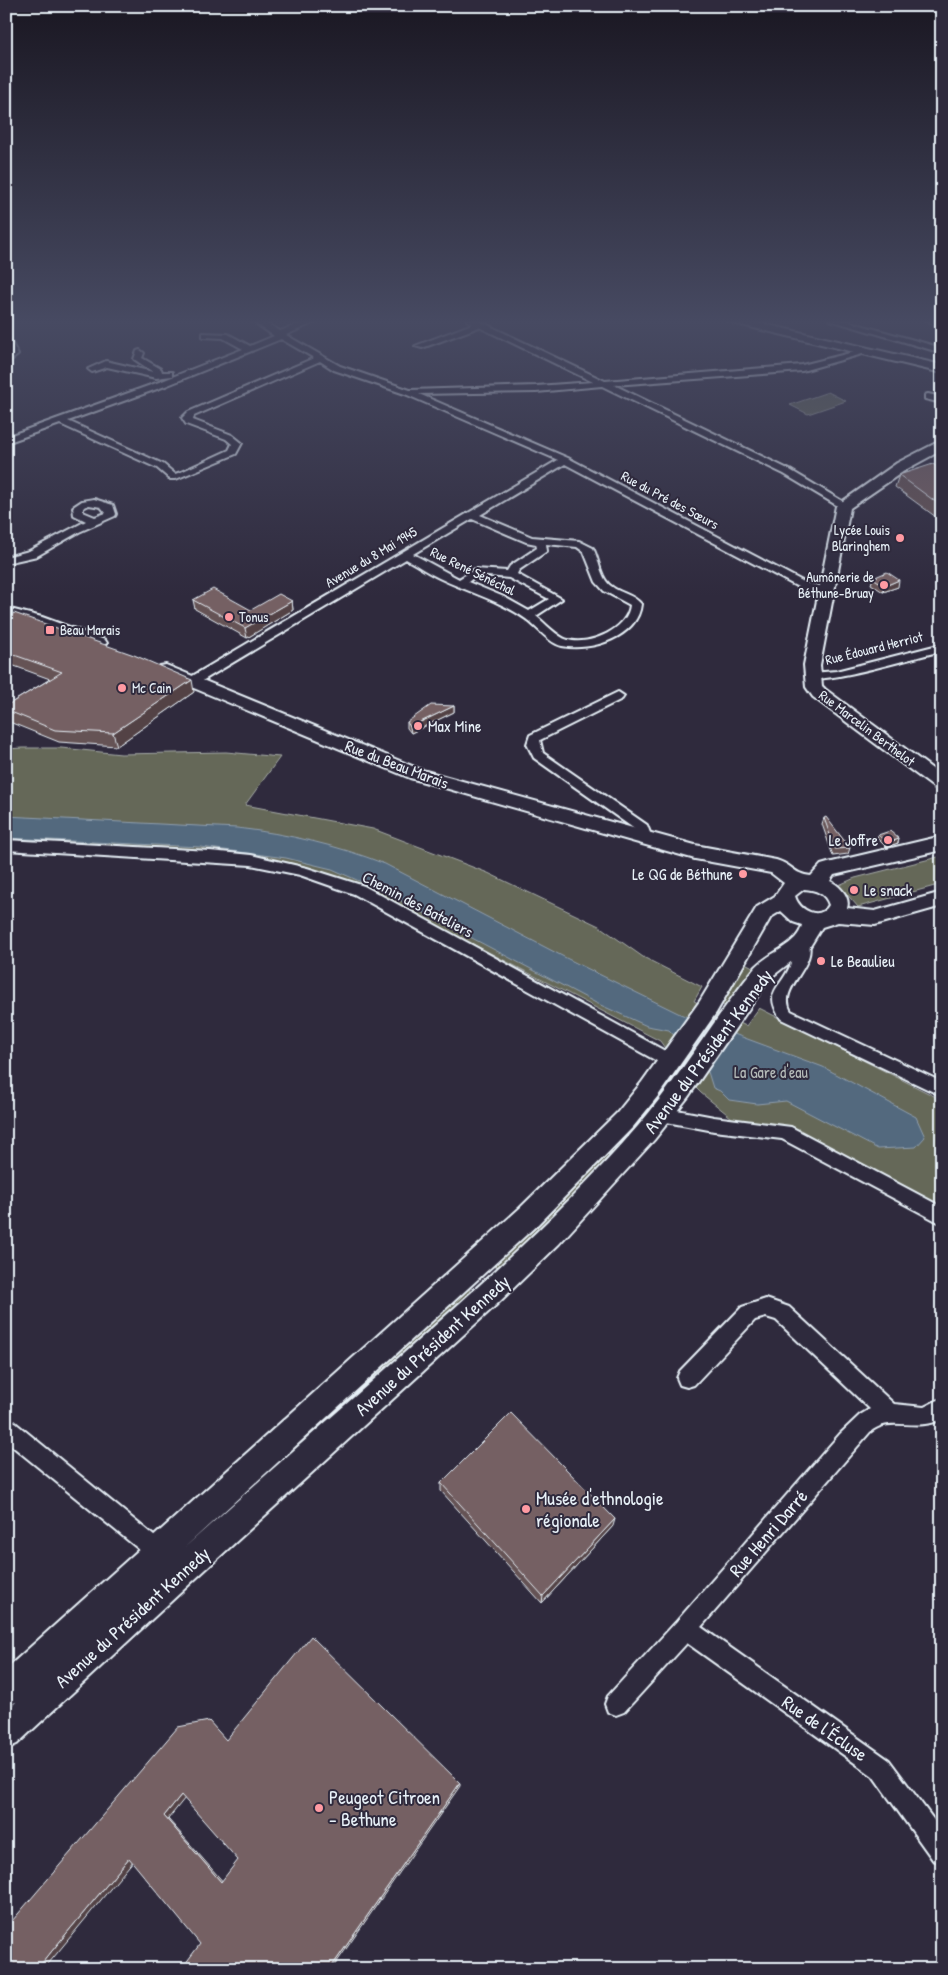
<svg xmlns="http://www.w3.org/2000/svg" width="948" height="1975" font-family="'Patrick Hand',sans-serif">
  <style>
    .green { fill: #656758; stroke: #a6aca8 }
    .water { fill: #53697e; stroke: #8f9faf }
    .lines { fill: none; stroke-linecap: round; stroke-linejoin: round }
    .street-casing { stroke: #e8f1f8; stroke-width: 4 }
    .secondary-casing { stroke: #e8f1f8; stroke-width: 4 }
    .street { fill: #2f2a3d; fill-rule: evenodd }
    .secondary { fill: #2f2a3d; fill-rule: evenodd }
    .wall { fill: #655355; stroke: #e8f1f8 }
    .shaded-wall { fill: #524345; stroke: #e8f1f8 }
    .building { fill: #756063; stroke: #e8f1f8; fill-rule: evenodd }
    .poi-dot { fill: #ff9aa2; stroke: #2f2a3d; stroke-width: 2 }
    .labels { text-anchor: middle; stroke-width: 4; stroke-linejoin: round; paint-order: stroke }
    .far-street-label { font-size: 14px; fill: #e8f1f8; stroke: #2f2a3d }
    .far-poi-label { font-size: 14px; fill: #e8f1f8; stroke: #2f2a3d; text-anchor: start }
    .poi-label { font-size: 16px; fill: #e8f1f8; stroke: #2f2a3d; text-anchor: start }
    .street-label { font-size: 16px; fill: #e8f1f8; stroke: #2f2a3d }
    .park-label { font-size: 16px; fill: #b4bab8; stroke: #2f2a3d }
    .near-street-label { font-size: 19px; fill: #e8f1f8; stroke: #2f2a3d }
    .near-poi-label { font-size: 19px; fill: #e8f1f8; stroke: #2f2a3d; text-anchor: start }
  </style>
  <rect width="100%" height="100%" fill="#2f2a3d"/>
  <filter id="ink" filterUnits="userSpaceOnUse"><feTurbulence type="fractalNoise" baseFrequency=".02" numOctaves="2"/><feDisplacementMap in="SourceGraphic" scale="10" xChannelSelector="R" yChannelSelector="G"/><feConvolveMatrix kernelMatrix="1 2 1 2 8 2 1 2 1" color-interpolation-filters="sRGB"/></filter>
  <g filter="url(#ink)">
    <g class="green">
      <polygon points="828,392 846,401 808,414 790,405"/>
      <path d="M23,748H61L121,754L226,752L280,757L245,805L373,829L488,873L599,926L643,957L702,987L694,1001L746,1026L759,1008L942,1100V1209L780,1126L737,1122L701,1093L685,1077L660,1041L376,894C356,886 336,876 316,871C216,843 109,846 6,841V749Z"/>
      <polygon points="942,856 942,884 858,907 839,885 855,878"/>
      <polygon points="743,962 757,969 726,1006 717,1003"/>
      <path d="M662,1087L666,1089C619,1154 562,1210 504,1266L488,1267Z"/>
      <polygon points="469,1282 470,1290 466,1302 356,1404 196,1530"/>
    </g>
    <path class="water" d="M6,816L237,828C288,834 337,845 385,864L566,958L680,1014L823,1067L916,1117L925,1137L916,1147L878,1149L786,1101L757,1104L729,1100L720,1091L713,1088L708,1072L669,1030L647,1026L596,1003L384,892L332,869L286,858L201,847L6,838Z"/>
    <g class="lines">
      <g class="street-casing">
        <g id="street">
          <path d="M251,320H261L280,331L309,320H320L286,335L340,366L410,390L536,386L593,382L479,327L422,348L415,346L472,324L467,320H477L605,381L802,365L866,349V353L802,371L614,385L790,470L847,504L848,506L843,509L784,474L602,386L536,392L419,394L568,458L806,583L831,588L832,590C823,598 809,591 798,587L565,464L480,515L532,537L579,541L593,548C599,559 600,578 611,586C621,594 633,594 641,604C638,637 591,652 562,646C550,644 536,626 526,619C499,600 468,592 439,578C428,573 417,565 406,559L197,684H189V678L558,460L405,394L334,370L320,361L194,416L193,420L232,435L242,443L236,454L176,479H170L157,468L60,424L6,443V437L162,381L243,349L223,338L203,337V333L228,334L250,346L274,336ZM281,339L314,358L188,412L182,418L186,424L226,439L232,444L229,450L181,472L175,474L163,464L68,421L168,385ZM472,519L526,542L536,544L537,548L510,566L507,571L475,569L459,579L413,554ZM546,544L577,547L584,552L596,582L604,591L630,605C628,629 590,646 568,640C557,637 545,623 536,616L562,599L517,574L519,570L547,551ZM477,575L509,578L549,599L529,611L504,597L468,582Z"/>
          <polygon points="830,320 843,320 942,348 942,353"/>
          <polygon points="6,337 10,339 18,355 6,364 6,357 10,355 6,348"/>
          <polygon points="140,350 144,353 142,358 161,369 162,372 172,372 172,376 156,378 107,367 92,372 88,369 106,361 153,372 134,359 137,351"/>
          <polygon points="928,394 942,397 942,403 925,399 925,395"/>
          <path d="M94,499L113,505L116,514L115,516L79,532L37,556L6,563V557L29,551L86,521L74,515L73,507L82,501ZM89,505L101,507L106,513L95,517L83,512V508Z"/>
          <path d="M942,644V651C923,655 816,687 806,677L812,673L836,671Z"/>
          <polygon points="618,692 624,696 622,699 540,740 543,753 647,825 652,838 645,843 640,841 636,830 534,758 527,744 530,735"/>
          <polygon points="6,840 210,851 251,855 307,868 364,886 676,1057 678,1061 676,1065 670,1067 664,1065 354,894 300,875 251,865 6,850"/>
          <path d="M802,938L807,939C821,964 776,988 791,1011L942,1082V1096L781,1019C763,991 780,990 790,966C793,957 792,947 797,939Z"/>
          <polygon points="661,1107 714,1117 791,1127 942,1207 942,1224 782,1139 714,1131 661,1121 655,1119 653,1114 655,1109"/>
          <path d="M766,1299L789,1307L894,1404L924,1407L942,1398V1419C915,1433 891,1414 870,1432L701,1627L889,1760L942,1831V1863L933,1860L873,1776L687,1643L624,1712L616,1715L608,1712L605,1704L608,1696L677,1621L840,1434L860,1415L870,1409L776,1320L766,1317L755,1320L694,1385L687,1387L680,1385L677,1378L680,1371L742,1307Z"/>
          <polygon points="6,1418 13,1421 165,1545 168,1552 165,1559 158,1562 151,1559 6,1441"/>
        </g>
      </g>
      <g class="secondary-casing">
        <g id="secondary">
          <polygon points="727,320 747,320 942,365 942,373 733,323"/>
          <polygon points="926,320 942,321 942,329"/>
          <polygon points="942,440 942,450 907,469 850,508 820,665 822,686 825,689 942,776 942,791 936,789 813,697 806,687 804,665 836,506 897,463"/>
          <polygon points="6,608 42,617 105,640 107,643 99,648 93,646 31,624 6,618"/>
          <path d="M166,665L422,770L695,845L776,860C793,865 793,874 811,876L821,865L828,863L942,836V850L834,875L830,881C839,885 851,897 847,908L875,911L942,892V906L875,925L838,922L822,927L809,948L770,978L688,1097L654,1140L559,1244L495,1306L194,1580L17,1744L6,1749V1711L16,1702L6,1706V1669L520,1208L617,1113L642,1082L700,1001L757,907L775,896L784,883L771,873L695,859L410,778L160,674L158,670L160,666ZM804,889C816,890 825,893 829,905C820,921 799,911 795,896ZM781,911L793,922L802,925C798,946 766,953 754,969C713,1020 681,1076 638,1126C567,1208 485,1281 403,1354C330,1418 257,1483 184,1548L538,1224L633,1127L658,1096L716,1013L771,917Z"/>
        </g>
      </g>
      <use href="#street" class="street"/>
      <use href="#secondary" class="secondary"/>
    </g>
    <g class="wall">
      <polygon points="942,470 942,515 936,517 895,487 899,475"/>
      <polygon points="873,578 898,587 883,592 871,584"/>
      <polygon points="193,600 251,610 292,601 293,610 247,638 195,609"/>
      <polygon points="6,618 194,692 117,746 59,742 7,721 6,706 50,679 6,663"/>
      <polygon points="454,706 454,712 411,733 407,728 407,722"/>
      <polygon points="824,818 850,848 848,854 833,856 822,824"/>
      <polygon points="878,835 899,839 898,843 886,847 877,838"/>
      <polygon points="441,1483 613,1526 542,1603 441,1491"/>
    </g>
    <g class="shaded-wall">
      <polygon points="942,504 942,515 936,517 940,505"/>
      <polygon points="899,580 898,587 883,592 885,586"/>
      <polygon points="292,601 293,610 247,638 245,628"/>
      <polygon points="192,680 194,692 117,746 113,733"/>
      <polygon points="454,706 454,712 411,733 410,727"/>
      <polygon points="899,839 898,843 886,847 887,843"/>
      <polygon points="615,1519 613,1526 542,1603 543,1596"/>
      <polygon points="460,1783 460,1786 332,1969 330,1969"/>
      <polygon points="181,1795 185,1798 168,1819 225,1884 221,1882 164,1816"/>
      <polygon points="129,1858 134,1860 44,1969 37,1969"/>
    </g>
    <g class="building">
      <polygon points="933,464 942,470 942,504 940,505 899,475"/>
      <polygon points="887,572 899,580 885,586 873,578"/>
      <polygon points="213,589 251,610 279,594 292,601 245,628 193,600"/>
      <polygon points="14,613 134,655 192,680 113,733 55,730 6,710 6,706 62,672 6,652 6,618"/>
      <polygon points="431,705 454,706 410,727 407,722"/>
      <polygon points="826,817 850,848 835,849 824,818"/>
      <polygon points="890,831 899,839 887,843 878,835"/>
      <polygon points="511,1413 615,1519 543,1596 441,1483"/>
      <path d="M311,1636L460,1783L330,1969H189L185,1964L200,1944L129,1858L37,1969H14L6,1959V1928L178,1727L209,1721L226,1740ZM181,1795L238,1860L221,1882L164,1816Z"/>
    </g>
  </g>
  <linearGradient id="sky" x2="0" y2="1"><stop stop-color="#1a1722"/><stop offset="0.54" stop-color="#474a62"/><stop offset="1" stop-color="#474a62" stop-opacity="0"/></linearGradient>
  <rect width="948" height="596" fill="url(#sky)"/>
  <g class="poi-dot">
    <circle cx="900" cy="538" r="5"/>
    <circle cx="884" cy="585" r="5"/>
    <circle cx="229" cy="617" r="5"/>
    <rect x="45" y="625" width="10" height="10" rx="2.5"/>
    <circle cx="122" cy="688" r="5"/>
    <circle cx="418" cy="726" r="5"/>
    <circle cx="888" cy="840" r="5"/>
    <circle cx="743" cy="874" r="5"/>
    <circle cx="854" cy="890" r="5"/>
    <circle cx="821" cy="961" r="5"/>
    <circle cx="526" cy="1509" r="5"/>
    <circle cx="319" cy="1808" r="5"/>
  </g>
  <g class="labels">
    <g class="far-street-label">
      <text transform="translate(670 500) rotate(28)" y="5">Rue du Pré des Sœurs</text>
      <text transform="translate(371 557) rotate(-31)" y="5">Avenue du 8 Mai 1945</text>
      <text transform="translate(473 571) rotate(26)" y="5">Rue René Sénéchal</text>
      <text transform="translate(874 648) rotate(-14)" y="5">Rue Édouard Herriot</text>
      <text transform="translate(867 728) rotate(37)" y="5">Rue Marcelin Berthelot</text>
    </g>
    <g class="far-poi-label">
      <text x="890" y="535" text-anchor="end">Lycée Louis<tspan x="890" dy="16">Blaringhem</tspan></text>
      <text x="874" y="582" text-anchor="end">Aumônerie de<tspan x="874" dy="16">Béthune-Bruay</tspan></text>
      <text x="239" y="622">Tonus</text>
      <text x="60" y="635">Beau Marais</text>
      <text x="132" y="693">Mc Cain</text>
    </g>
    <g class="poi-label">
      <text x="428" y="732">Max Mine</text>
      <text x="878" y="846" text-anchor="end">Le Joffre</text>
      <text x="733" y="880" text-anchor="end">Le QG de Béthune</text>
      <text x="864" y="896">Le snack</text>
      <text x="831" y="967">Le Beaulieu</text>
    </g>
    <g class="street-label">
      <text transform="translate(397 764) rotate(21)" y="6">Rue du Beau Marais</text>
      <text transform="translate(418 904) rotate(28)" y="6">Chemin des Bateliers</text>
    </g>
    <g class="park-label">
      <text x="771" y="1078">La Gare d'eau</text>
    </g>
    <g class="near-street-label">
      <text transform="translate(708 1051) rotate(-53)" y="7">Avenue du Président Kennedy</text>
      <text transform="translate(432 1345) rotate(-42)" y="7">Avenue du Président Kennedy</text>
      <text transform="translate(768 1533) rotate(-49)" y="7">Rue Henri Darré</text>
      <text transform="translate(132 1617) rotate(-42)" y="7">Avenue du Président Kennedy</text>
      <text transform="translate(825 1728) rotate(35)" y="7">Rue de l'Écluse</text>
    </g>
    <g class="near-poi-label">
      <text x="536" y="1505">Musée d'ethnologie<tspan x="536" dy="22">régionale</tspan></text>
      <text x="329" y="1804">Peugeot Citroen<tspan x="329" dy="22">- Bethune</tspan></text>
    </g>
  </g>
  <rect width="948" height="1975" fill="none" stroke="#2f2a3d" stroke-width="25"/>
  <rect x="12" y="12" width="923" height="1950" fill="none" stroke="#e8f1f8" stroke-width="2" filter="url(#ink)"/>
</svg>
